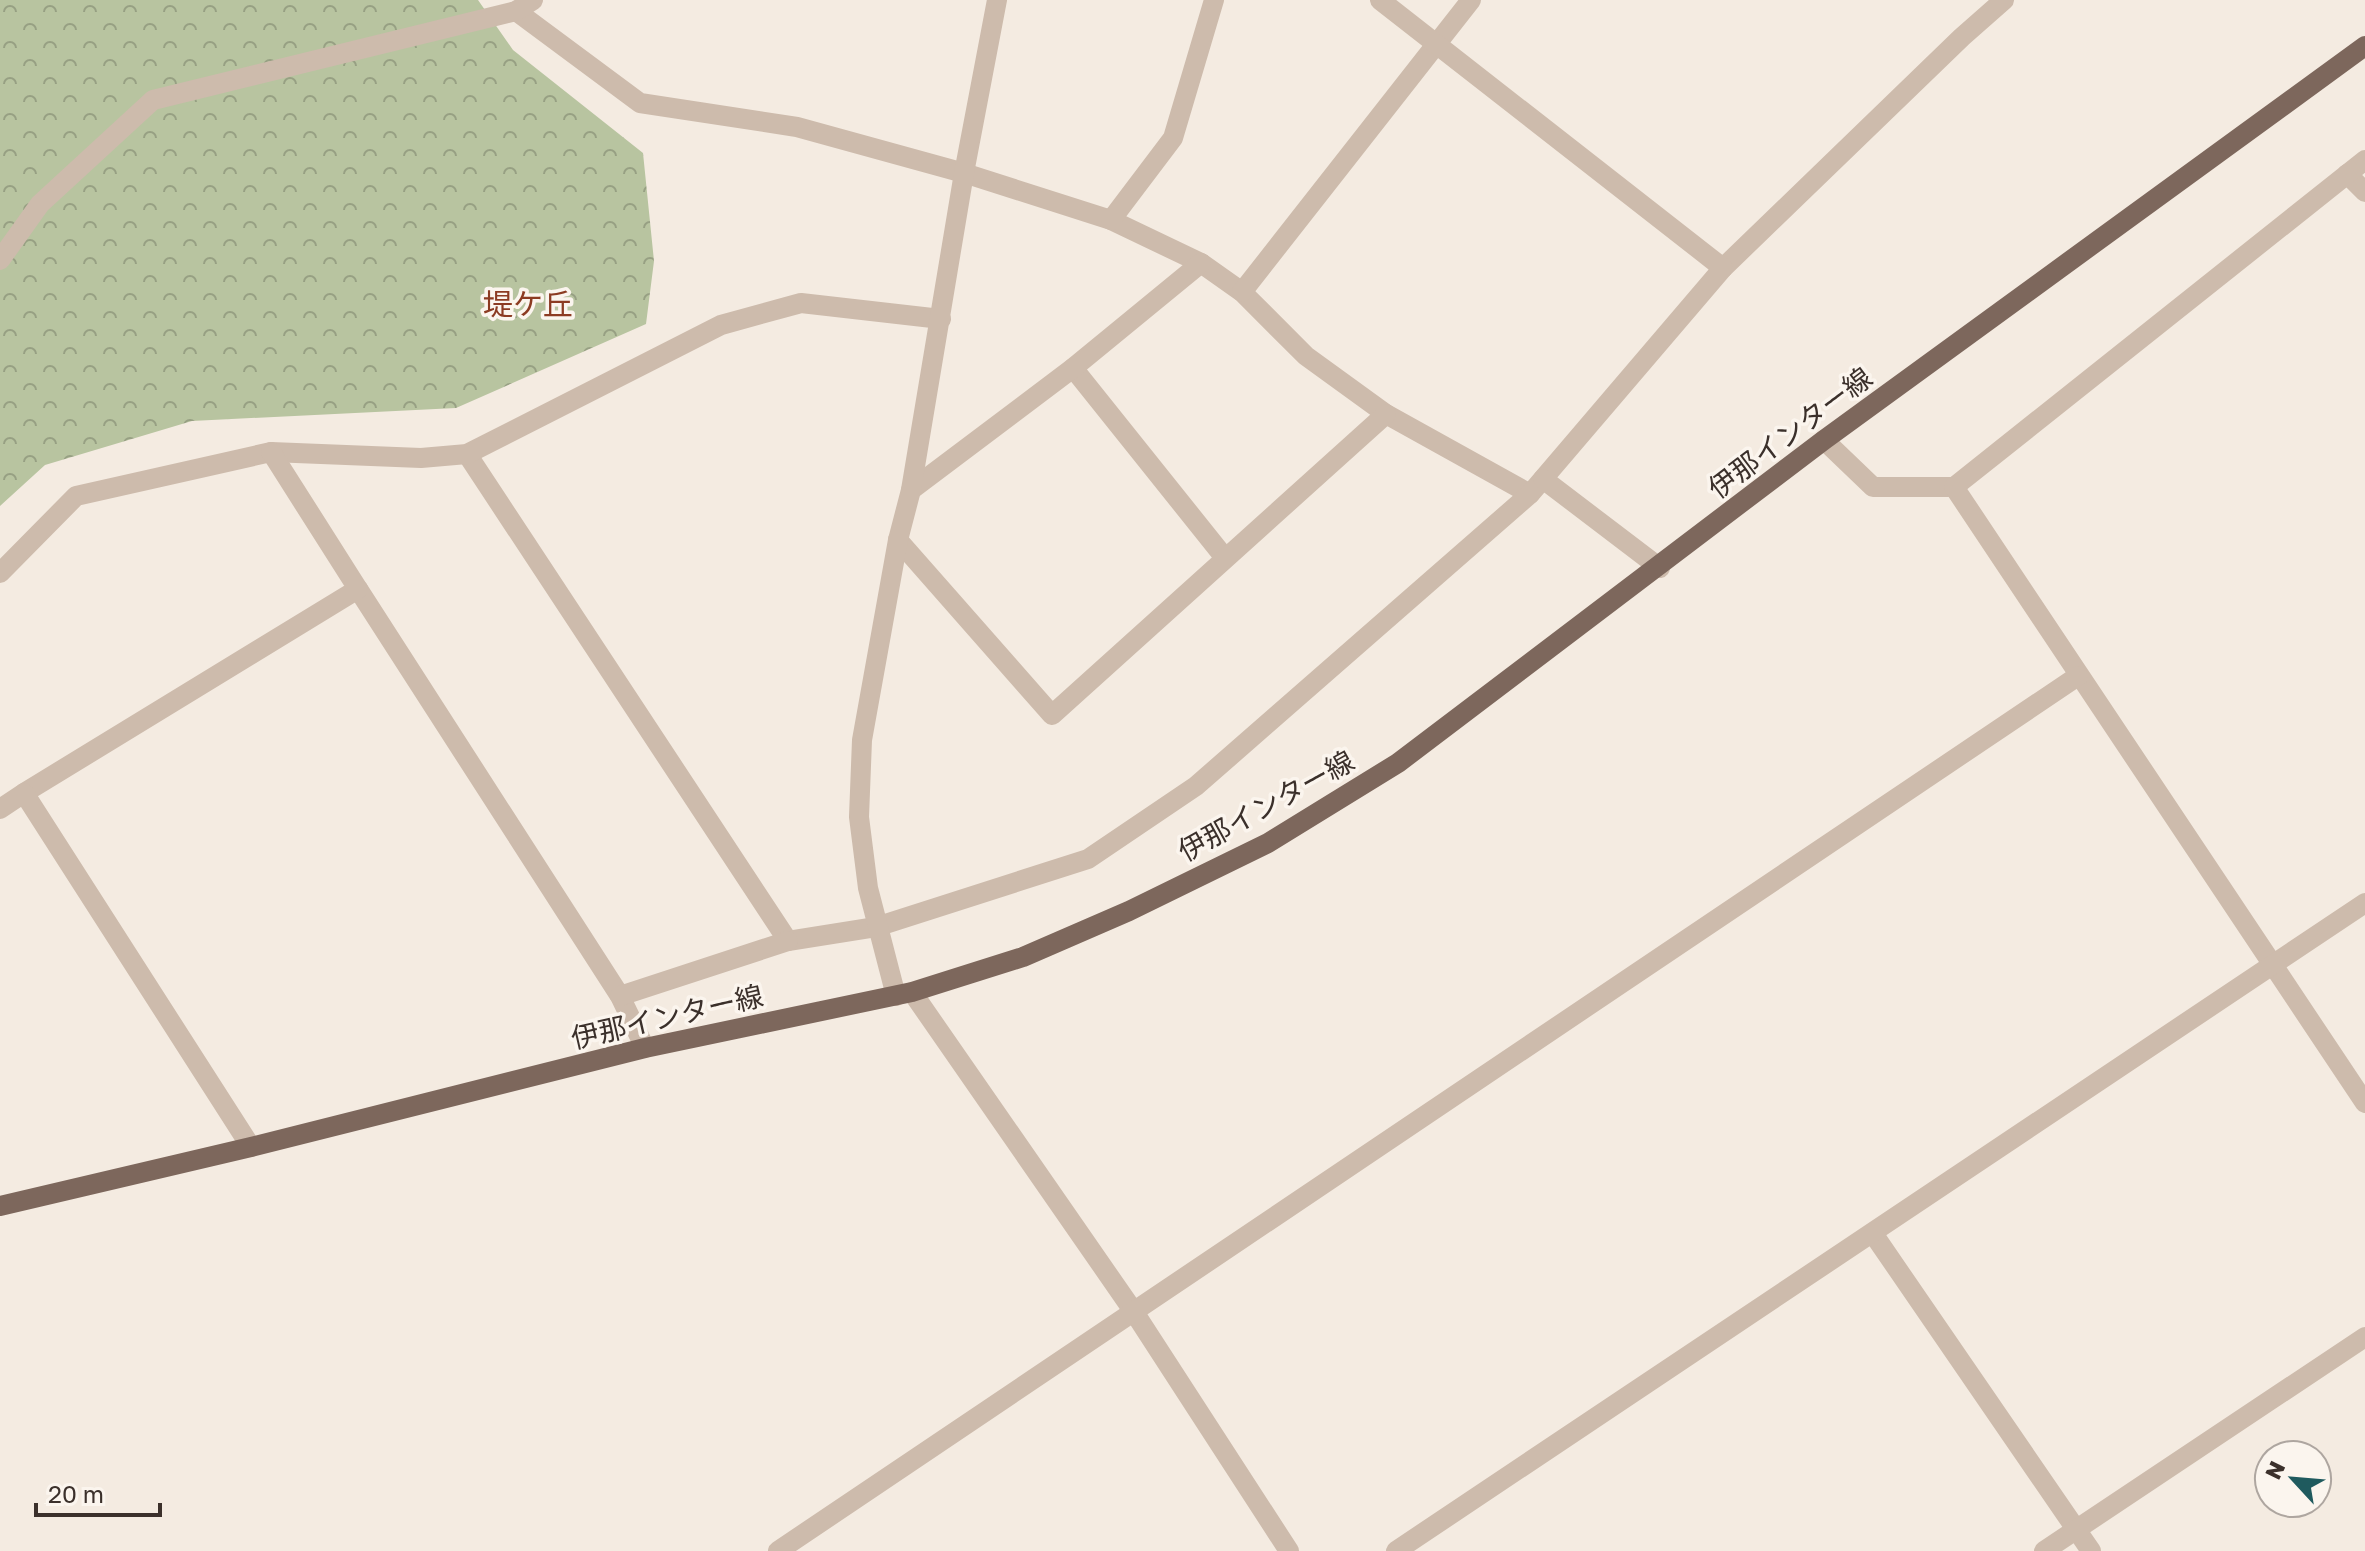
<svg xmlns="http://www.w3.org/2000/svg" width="2365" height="1551" font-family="'Golos Text','Noto Sans JP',sans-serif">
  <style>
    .forest { fill: url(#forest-crowns) }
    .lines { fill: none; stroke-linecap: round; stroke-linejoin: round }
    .street { stroke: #cdbbac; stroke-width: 20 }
    .primary { stroke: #7d675c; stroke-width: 20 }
    .labels { text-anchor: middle; stroke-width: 7; stroke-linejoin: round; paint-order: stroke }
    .street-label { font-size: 28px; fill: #3b302b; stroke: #fbf5ee }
    .neighbourhood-label { font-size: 30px; fill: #8c3b22; stroke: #fbf5ee }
  </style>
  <defs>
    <pattern id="forest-crowns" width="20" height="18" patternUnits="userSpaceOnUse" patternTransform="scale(2)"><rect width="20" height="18" fill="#b8c4a0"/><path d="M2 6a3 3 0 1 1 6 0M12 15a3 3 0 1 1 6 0" fill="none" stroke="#97a083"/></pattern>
  </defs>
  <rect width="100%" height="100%" fill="#f4ebe1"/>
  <polygon class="forest" points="0,0 478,0 513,50 643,153 654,261 646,324 456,408 192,421 45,465 0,506"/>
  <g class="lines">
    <g class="street">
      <polyline points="516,11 640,103 797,127 964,173 1111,220 1201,263 1242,292 1306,356 1386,414 1530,494"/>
      <polyline points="2347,174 2365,192"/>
      <polyline points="1111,220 1173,138 1214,0"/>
      <polyline points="0,260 40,204 153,100 516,11 533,0"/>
      <polyline points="1723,268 1962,37 2004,0"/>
      <polyline points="1242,292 1471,0"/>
      <polyline points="1073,368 1225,558"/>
      <polyline points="1824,440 1873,487 1954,487 2365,1103"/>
      <polyline points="467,454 788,941 876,927 1088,859 1196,786 1530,494 1723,268 1380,0"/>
      <polyline points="1543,479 1660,568"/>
      <polyline points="1954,487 2365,160"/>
      <polyline points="911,490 1073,368 1201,263"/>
      <polyline points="898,540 1052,715 1386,414"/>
      <polyline points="0,573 76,496 271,452 421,458 467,454 721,325 801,303 941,319"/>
      <polyline points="358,589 620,996 645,1048"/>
      <polyline points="24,793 358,589 271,452"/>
      <polyline points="0,809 24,793 251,1147"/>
      <polyline points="912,992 1134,1312 1289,1551"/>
      <polyline points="620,996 788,941"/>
      <polyline points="896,996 868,888 859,817 862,740 898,540 911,490 964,173 997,0"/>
      <polyline points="1874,1235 2091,1551"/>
      <polyline points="778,1551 2078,676"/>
      <polyline points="1396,1551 2365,903"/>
      <polyline points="2044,1551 2365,1337"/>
    </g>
    <polyline class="primary" points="0,1206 251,1147 645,1048 912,992 1023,957 1129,911 1268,843 1398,763 1824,440 2365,46"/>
  </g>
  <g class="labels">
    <g class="street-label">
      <text transform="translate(1790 433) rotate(-37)" y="10">伊那インター線</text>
      <text transform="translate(1266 806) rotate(-29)" y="10">伊那インター線</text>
      <text transform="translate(667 1017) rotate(-13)" y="10">伊那インター線</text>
    </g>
    <g class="neighbourhood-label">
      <text x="528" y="315">堤ケ丘</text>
    </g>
  </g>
  <g transform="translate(2293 1479) rotate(296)"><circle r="38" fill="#fbf5ee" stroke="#aea6a0" stroke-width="2"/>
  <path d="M0-6L14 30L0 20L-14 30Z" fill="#1f5a5e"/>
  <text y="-12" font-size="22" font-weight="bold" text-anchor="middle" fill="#3b302b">N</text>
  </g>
  <path d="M36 1503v12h124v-12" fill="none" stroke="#3b302b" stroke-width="4"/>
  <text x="48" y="1503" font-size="24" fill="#3b302b" stroke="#fbf5ee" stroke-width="6" paint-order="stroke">20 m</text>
</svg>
